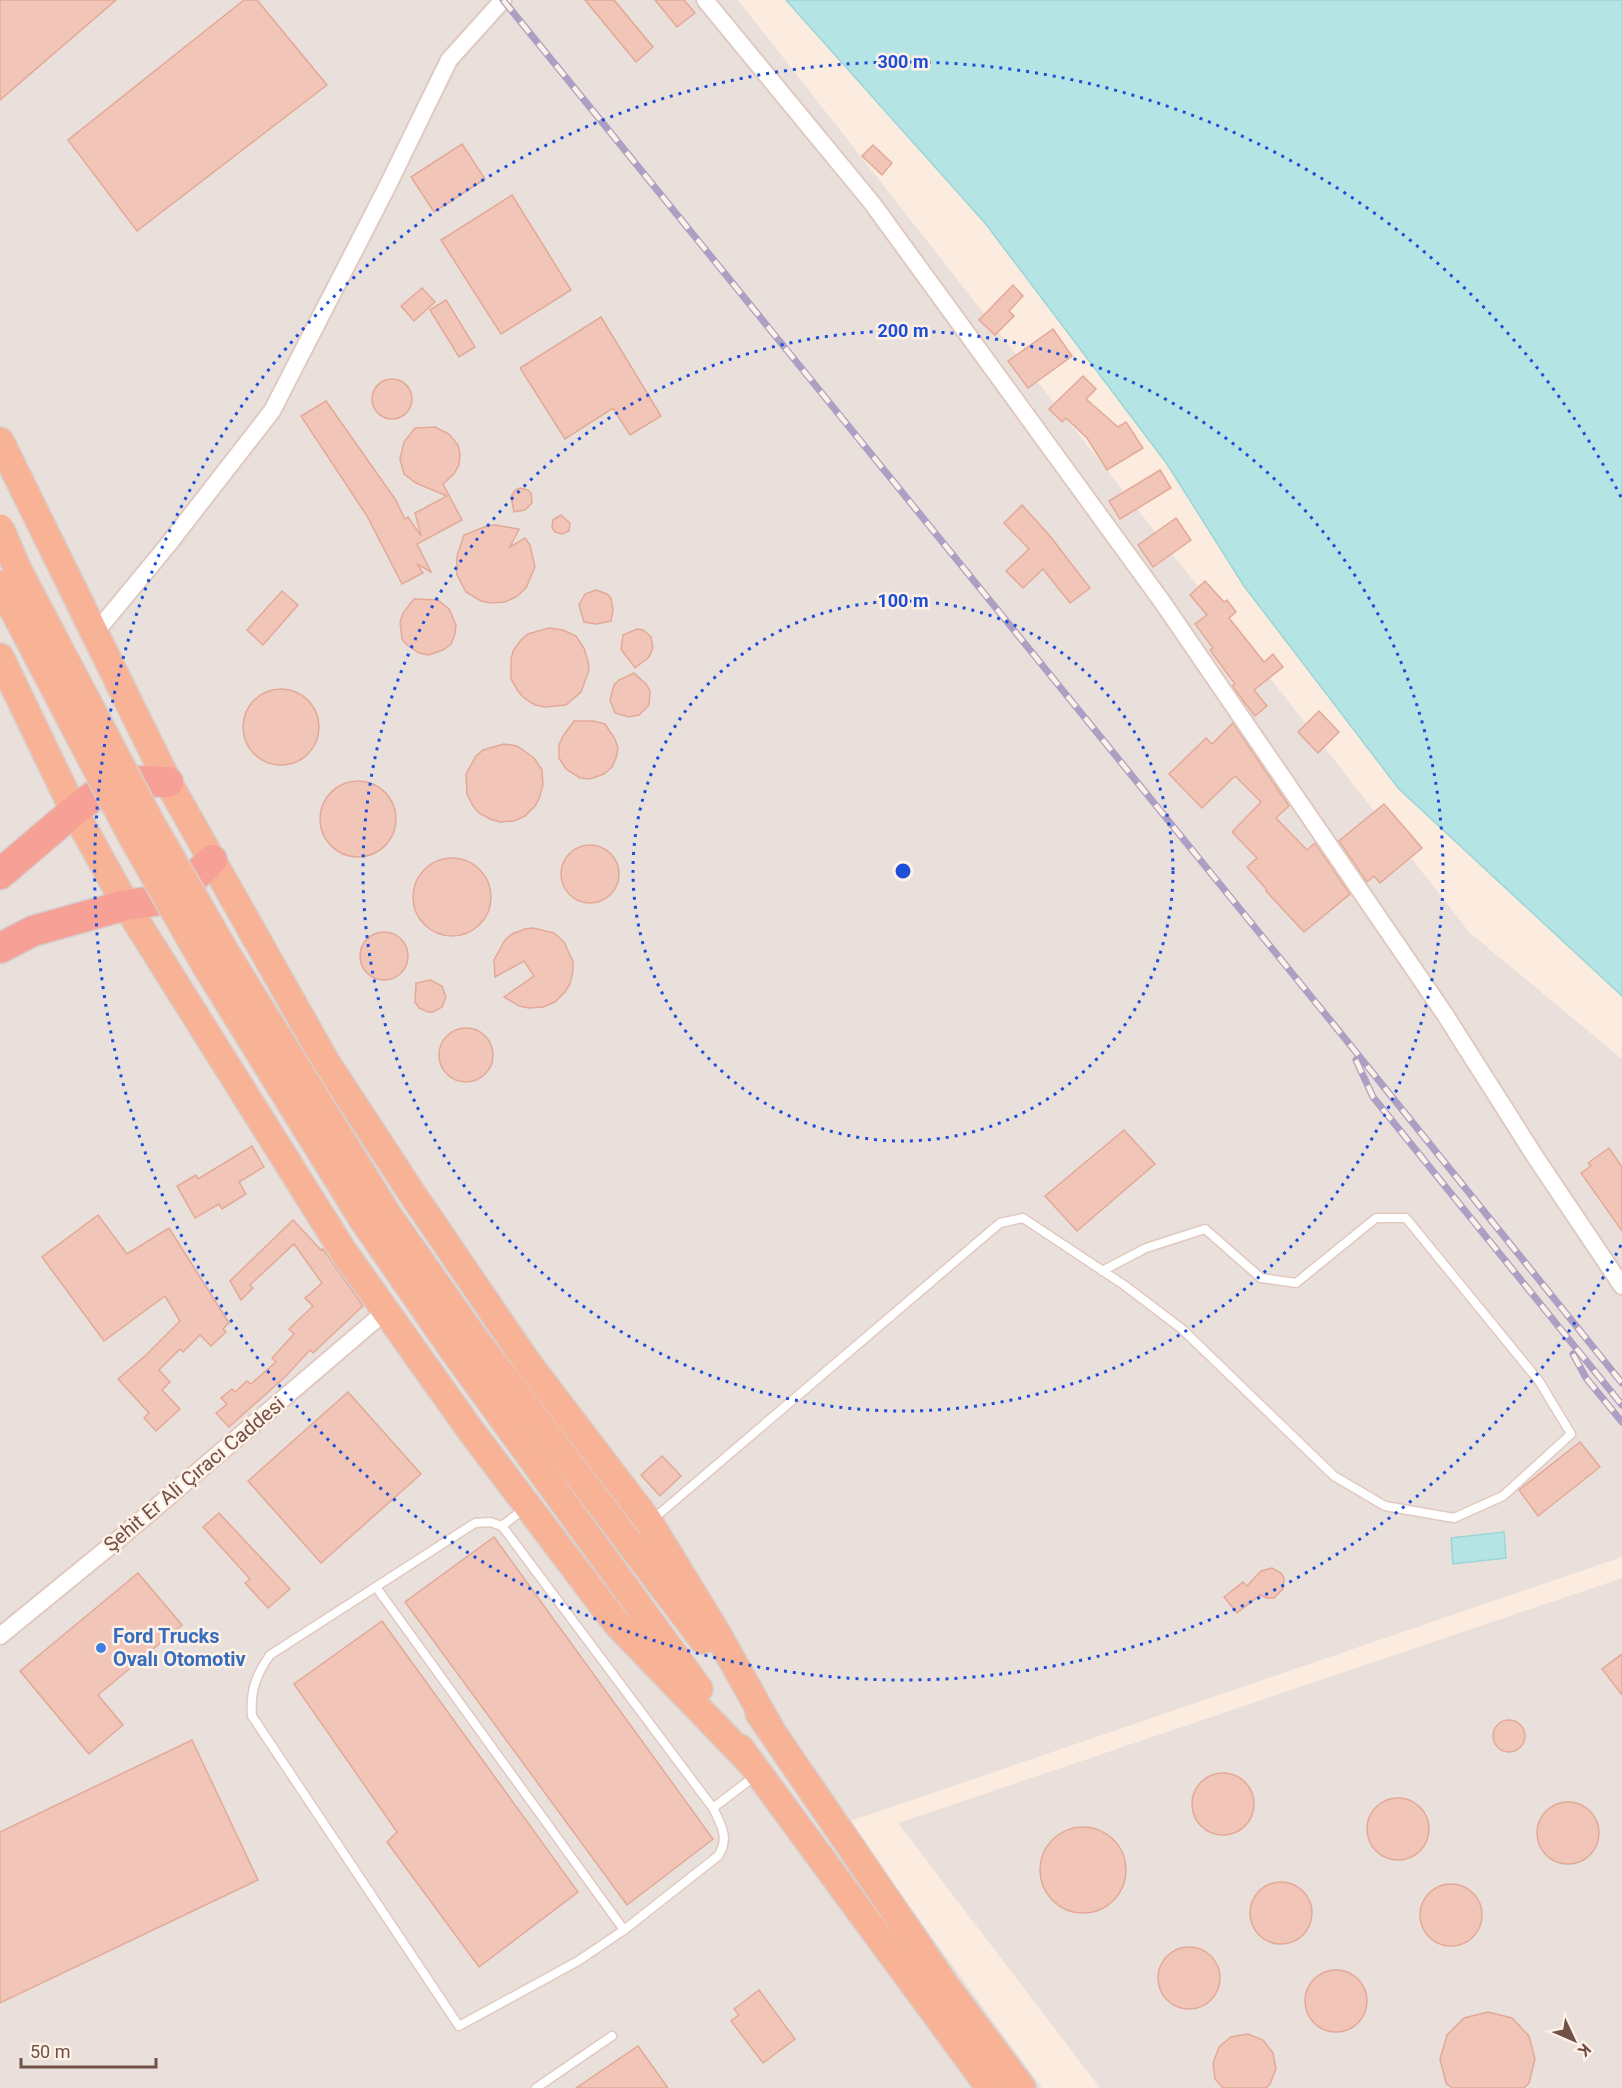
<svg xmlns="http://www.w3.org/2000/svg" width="1622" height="2088" font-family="Roboto,sans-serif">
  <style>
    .industrial { fill: #eae0db }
    .water { fill: #b5e4e4; stroke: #9bd6d6; stroke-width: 1.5 }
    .building { fill: #f1c5b7; stroke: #e3a998; stroke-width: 1.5 }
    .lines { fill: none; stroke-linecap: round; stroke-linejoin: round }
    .service-casing { stroke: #e1c9bf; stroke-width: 11 }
    .minor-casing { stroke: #e1c9bf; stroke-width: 20 }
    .trunk-casing { stroke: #d7cecc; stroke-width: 30 }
    .motorway-casing { stroke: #d7cecc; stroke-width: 33 }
    .service { stroke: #fff; stroke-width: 8 }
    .minor { stroke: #fff; stroke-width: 16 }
    .trunk { stroke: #f8b397; stroke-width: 27 }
    .motorway { stroke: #f6a096; stroke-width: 30 }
    .rail-casing { stroke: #ad9fc4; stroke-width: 7 }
    .rail { stroke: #fff1e5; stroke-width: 4.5; stroke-dasharray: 14; stroke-linecap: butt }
    .trunk-bridge-casing { stroke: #d7cecc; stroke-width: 30; stroke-linecap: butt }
    .trunk-bridge { stroke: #f8b397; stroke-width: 27 }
    .ring { fill: none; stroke: #1d4ed8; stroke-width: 3; stroke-dasharray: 3 6 }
    .shop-dot { fill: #3f7fe0; stroke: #fff1e5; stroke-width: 2 }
    .labels { text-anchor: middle; stroke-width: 5; stroke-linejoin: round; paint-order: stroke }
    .street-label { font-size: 20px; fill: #715048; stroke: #fff1e5 }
    .shop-label { font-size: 20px; font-weight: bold; fill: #366cbe; stroke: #fff1e5; text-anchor: start }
    .centre { fill: #1d4ed8; stroke: #fff1e5; stroke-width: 3 }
    .ring-label { font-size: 18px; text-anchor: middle; font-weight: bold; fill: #1d4ed8; stroke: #fff1e5; stroke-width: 5; stroke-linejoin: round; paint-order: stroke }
  </style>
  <rect width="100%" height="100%" fill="#fcecdf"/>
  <g class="industrial">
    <polygon points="0,0 738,0 1470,933 1622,1059 1622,1557 848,1822 1042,2088 0,2088"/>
    <polygon points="1622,1578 1622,2088 1100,2088 898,1823"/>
  </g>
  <g class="water">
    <polygon points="786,0 1622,0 1622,996 1399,789 1244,586 1167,464 985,223"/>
    <polygon points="1504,1532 1506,1558 1453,1564 1451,1538"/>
  </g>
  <g class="building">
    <polygon points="0,0 116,0 0,100"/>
    <polygon points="244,0 257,0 327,85 137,231 68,140"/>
    <polygon points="585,0 614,0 653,47 636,62"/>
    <polygon points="655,0 684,0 695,13 677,27"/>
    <polygon points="462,144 485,179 434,212 411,177"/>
    <polygon points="873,145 892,163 882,175 862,156"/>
    <polygon points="512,195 571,290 501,334 441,240"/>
    <polygon points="1013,285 1023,296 1009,311 1014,316 995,335 979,320"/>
    <polygon points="422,288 435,302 414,321 401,306"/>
    <polygon points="446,300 475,347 459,357 430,310"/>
    <polygon points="601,317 661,416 630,435 613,408 565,439 520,368"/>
    <polygon points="1053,329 1072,356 1028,388 1008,361"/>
    <polygon points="1083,376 1096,389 1086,399 1118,427 1126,422 1143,448 1107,470 1087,438 1066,418 1062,422 1049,409"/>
    <circle cx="392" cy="399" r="20"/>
    <polygon points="326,401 395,499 405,519 408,517 421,536 415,513 447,496 416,483 404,474 400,459 404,442 415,428 435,427 449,434 458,445 460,454 459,465 454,474 443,484 462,520 417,544 431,572 417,564 423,573 402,584 367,516 301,416"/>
    <polygon points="1160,470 1171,488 1120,519 1109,501"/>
    <polygon points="520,488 528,490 531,493 532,503 525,510 514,512 511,497 515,490"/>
    <polygon points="1022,505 1050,536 1090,588 1070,603 1043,569 1023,588 1006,571 1029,549 1004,523"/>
    <polygon points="561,515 570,523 569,531 562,534 555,532 552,527 553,520"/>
    <polygon points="1176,518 1191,540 1153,567 1138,545"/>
    <polygon points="495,525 519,529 510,547 525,538 530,545 535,567 526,588 516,597 505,602 491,603 481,601 466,592 457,575 457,556 464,535 487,526"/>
    <polygon points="1205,581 1224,602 1227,600 1236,612 1229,618 1264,662 1273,654 1283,667 1254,690 1267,706 1255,716 1232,686 1235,684 1210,650 1213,648 1195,624 1207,615 1190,595"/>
    <polygon points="596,590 607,594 611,598 613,610 611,621 596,624 584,622 579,605 585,594"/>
    <polygon points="282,591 298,605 263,645 247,630"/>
    <polygon points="414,599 438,600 449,609 456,625 455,634 451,644 443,650 429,655 419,653 407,645 402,639 400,622 403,613"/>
    <polygon points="549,628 563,630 576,636 584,648 588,661 589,670 581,692 566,705 545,707 535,705 524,698 518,691 511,679 511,659 513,651 521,640 528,634"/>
    <polygon points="637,629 643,630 651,637 653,648 649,657 635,668 621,649 623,635"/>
    <polygon points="634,673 646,684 650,691 649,705 639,715 629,717 615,713 610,700 614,685 619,680"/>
    <circle cx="281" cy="727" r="38"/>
    <polygon points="1319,711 1339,732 1318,753 1298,732"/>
    <polygon points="574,721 593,721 605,724 615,739 618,748 616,758 612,767 604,774 590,779 580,778 566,769 559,758 559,745 563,736"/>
    <polygon points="1233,723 1289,806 1276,818 1307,850 1315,843 1350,894 1304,932 1266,891 1267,890 1247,867 1257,858 1232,832 1261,802 1235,776 1202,808 1169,774 1206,738 1212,744"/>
    <polygon points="504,744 517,746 534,758 542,770 543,785 539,799 535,806 525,816 514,821 500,822 490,819 479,813 473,806 467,794 466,774 476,756 483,750"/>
    <circle cx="358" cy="819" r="38"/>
    <polygon points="1384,804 1422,848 1380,883 1374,876 1367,882 1339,841"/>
    <circle cx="590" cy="874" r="29"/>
    <circle cx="452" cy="897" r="39"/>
    <polygon points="533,928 554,933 564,942 573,962 573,971 570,984 565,992 555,1002 543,1007 529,1008 519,1006 504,997 534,976 524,961 495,977 494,960 505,940 512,934 525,929"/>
    <circle cx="384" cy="956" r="24"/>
    <polygon points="430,980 442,986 446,997 442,1007 433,1012 428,1012 419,1008 415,1002 416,983"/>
    <circle cx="466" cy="1055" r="27"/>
    <polygon points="1124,1130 1155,1164 1077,1231 1045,1196"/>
    <polygon points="252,1146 264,1167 239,1182 246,1194 222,1209 219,1204 195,1218 177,1186 196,1175 198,1179"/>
    <polygon points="1609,1148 1622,1167 1622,1231 1581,1173 1591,1166 1588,1163"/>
    <polygon points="98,1215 127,1254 169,1228 229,1323 223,1329 226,1332 211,1346 200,1335 183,1352 180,1349 159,1370 170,1382 162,1390 180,1409 156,1431 144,1418 149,1413 118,1379 145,1356 180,1321 165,1296 104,1341 42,1257"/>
    <polygon points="293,1220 321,1250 323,1249 363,1306 313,1353 310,1350 286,1376 229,1427 216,1413 227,1404 221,1398 232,1389 235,1392 247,1381 251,1384 276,1362 272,1358 294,1334 289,1329 313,1306 305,1298 322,1283 294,1244 250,1285 253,1288 241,1300 230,1281"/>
    <polygon points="348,1392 421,1474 321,1563 248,1481"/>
    <polygon points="1580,1442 1600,1467 1538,1516 1519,1490"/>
    <polygon points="662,1456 681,1476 660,1496 641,1475"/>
    <polygon points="219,1513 290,1589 268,1608 245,1583 250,1579 203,1527"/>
    <polygon points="494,1537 713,1839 627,1905 405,1602"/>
    <polygon points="1272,1568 1281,1573 1284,1578 1283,1589 1274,1598 1267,1598 1260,1595 1237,1613 1224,1597 1243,1582 1247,1586 1261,1571"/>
    <polygon points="138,1573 182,1625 98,1695 123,1725 89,1754 20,1671"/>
    <polygon points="382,1621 578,1892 479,1967 387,1842 397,1832 294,1684"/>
    <polygon points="1622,1654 1622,1695 1602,1669"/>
    <circle cx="1509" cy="1736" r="16"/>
    <polygon points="192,1740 258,1880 0,2003 0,1832"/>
    <circle cx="1223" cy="1804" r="31"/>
    <circle cx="1398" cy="1829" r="31"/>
    <circle cx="1568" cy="1833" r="31"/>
    <circle cx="1083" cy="1870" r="43"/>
    <circle cx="1281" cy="1913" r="31"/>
    <circle cx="1451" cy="1915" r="31"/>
    <circle cx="1189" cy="1978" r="31"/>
    <circle cx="1336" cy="2001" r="31"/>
    <polygon points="759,1990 795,2039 763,2063 731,2021 739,2015 734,2009"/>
    <polygon points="1488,2012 1512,2018 1529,2036 1535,2059 1529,2083 1524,2088 1452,2088 1446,2083 1440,2059 1447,2035 1464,2018"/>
    <polygon points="1248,2034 1263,2040 1273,2053 1276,2069 1270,2084 1266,2088 1223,2088 1215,2079 1213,2063 1219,2047 1231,2037"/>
    <polygon points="638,2046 668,2088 576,2088"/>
  </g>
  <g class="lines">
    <g class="service-casing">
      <g id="service">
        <polyline points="525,1508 502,1526 713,1808 755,1776"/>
        <polyline points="652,1520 1000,1223 1023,1218 1124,1285 1182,1329 1334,1476 1385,1506 1454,1518 1503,1496 1571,1434 1539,1381 1406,1218 1376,1218 1296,1283 1261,1278 1205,1229 1146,1248 1102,1271"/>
        <path d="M502,1526L490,1522L475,1523L270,1655C256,1674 250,1692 252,1716L459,2026L578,1961L624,1930L718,1856C730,1838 721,1825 713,1808"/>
        <polyline points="376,1587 624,1930"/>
        <polyline points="536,2088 612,2036"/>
      </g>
    </g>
    <g class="minor-casing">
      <g id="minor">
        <polyline points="705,0 872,203 1163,603 1444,1013 1536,1158 1622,1286"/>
        <polyline points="96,632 167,546 272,411 386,189 449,60 503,0"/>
        <polyline points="0,1636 120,1538 387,1310"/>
      </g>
    </g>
    <g class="trunk-casing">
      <g id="trunk">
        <polyline points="0,441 168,782 326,1062 411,1192 527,1362 649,1522 714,1628 770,1728"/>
        <polyline points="0,657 74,811 126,905 343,1251 471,1431 617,1624 750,1762"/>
        <polyline points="475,1339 703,1640"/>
        <polyline points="453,1350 699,1689"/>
        <polyline points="759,1713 948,1989 1022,2088"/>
        <polyline points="740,1748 990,2088"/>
      </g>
    </g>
    <g class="motorway-casing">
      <g id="motorway">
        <polyline points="0,874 74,811 96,794 137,781 168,782"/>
        <polyline points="0,948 33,931 126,905 154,901 191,880 212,860"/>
      </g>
    </g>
    <use href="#service" class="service"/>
    <use href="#minor" class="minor"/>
    <use href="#trunk" class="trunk"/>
    <use href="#motorway" class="motorway"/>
    <g class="rail-casing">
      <g id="rail">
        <polyline points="503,0 1347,1041 1622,1383"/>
        <polyline points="1356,1060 1373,1097 1622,1405"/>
        <polyline points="1573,1354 1586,1378 1622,1422"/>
      </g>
    </g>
    <use href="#rail" class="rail"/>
    <g class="trunk-bridge-casing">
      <g id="trunk-bridge">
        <polyline points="0,528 17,568 151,823 226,953 388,1215 475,1339"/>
        <polyline points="0,584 130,833 207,968 363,1220 453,1350"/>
      </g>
    </g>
    <use href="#trunk-bridge" class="trunk-bridge"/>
  </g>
  <g class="ring">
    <circle cx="903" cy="871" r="270"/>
    <circle cx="903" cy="871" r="540"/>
    <path d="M1621 1245A809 809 0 1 1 1621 497"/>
  </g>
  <circle class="shop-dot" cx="101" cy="1648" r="6"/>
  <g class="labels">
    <g class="street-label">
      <text transform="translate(194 1474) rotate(-40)" y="7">Şehit Er Ali Çıracı Caddesi</text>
    </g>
    <g class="shop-label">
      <text x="113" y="1643">Ford Trucks<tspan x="113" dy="23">Ovalı Otomotiv</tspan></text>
    </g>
  </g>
  <circle cx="903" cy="871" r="9" class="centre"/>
  <g class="ring-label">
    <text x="903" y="68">300 m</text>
    <text x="903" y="337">200 m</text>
    <text x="903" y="607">100 m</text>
  </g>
  <g transform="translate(1574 2040) rotate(134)" stroke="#fff1e5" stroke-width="4.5" paint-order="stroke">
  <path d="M0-4.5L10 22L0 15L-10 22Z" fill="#715048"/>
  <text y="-9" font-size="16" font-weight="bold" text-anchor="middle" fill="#715048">K</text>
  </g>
  <path d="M21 2058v9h135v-9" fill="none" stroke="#715048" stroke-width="3"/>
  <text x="30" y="2058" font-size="18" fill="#715048" stroke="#fff1e5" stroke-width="4.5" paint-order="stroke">50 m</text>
</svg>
